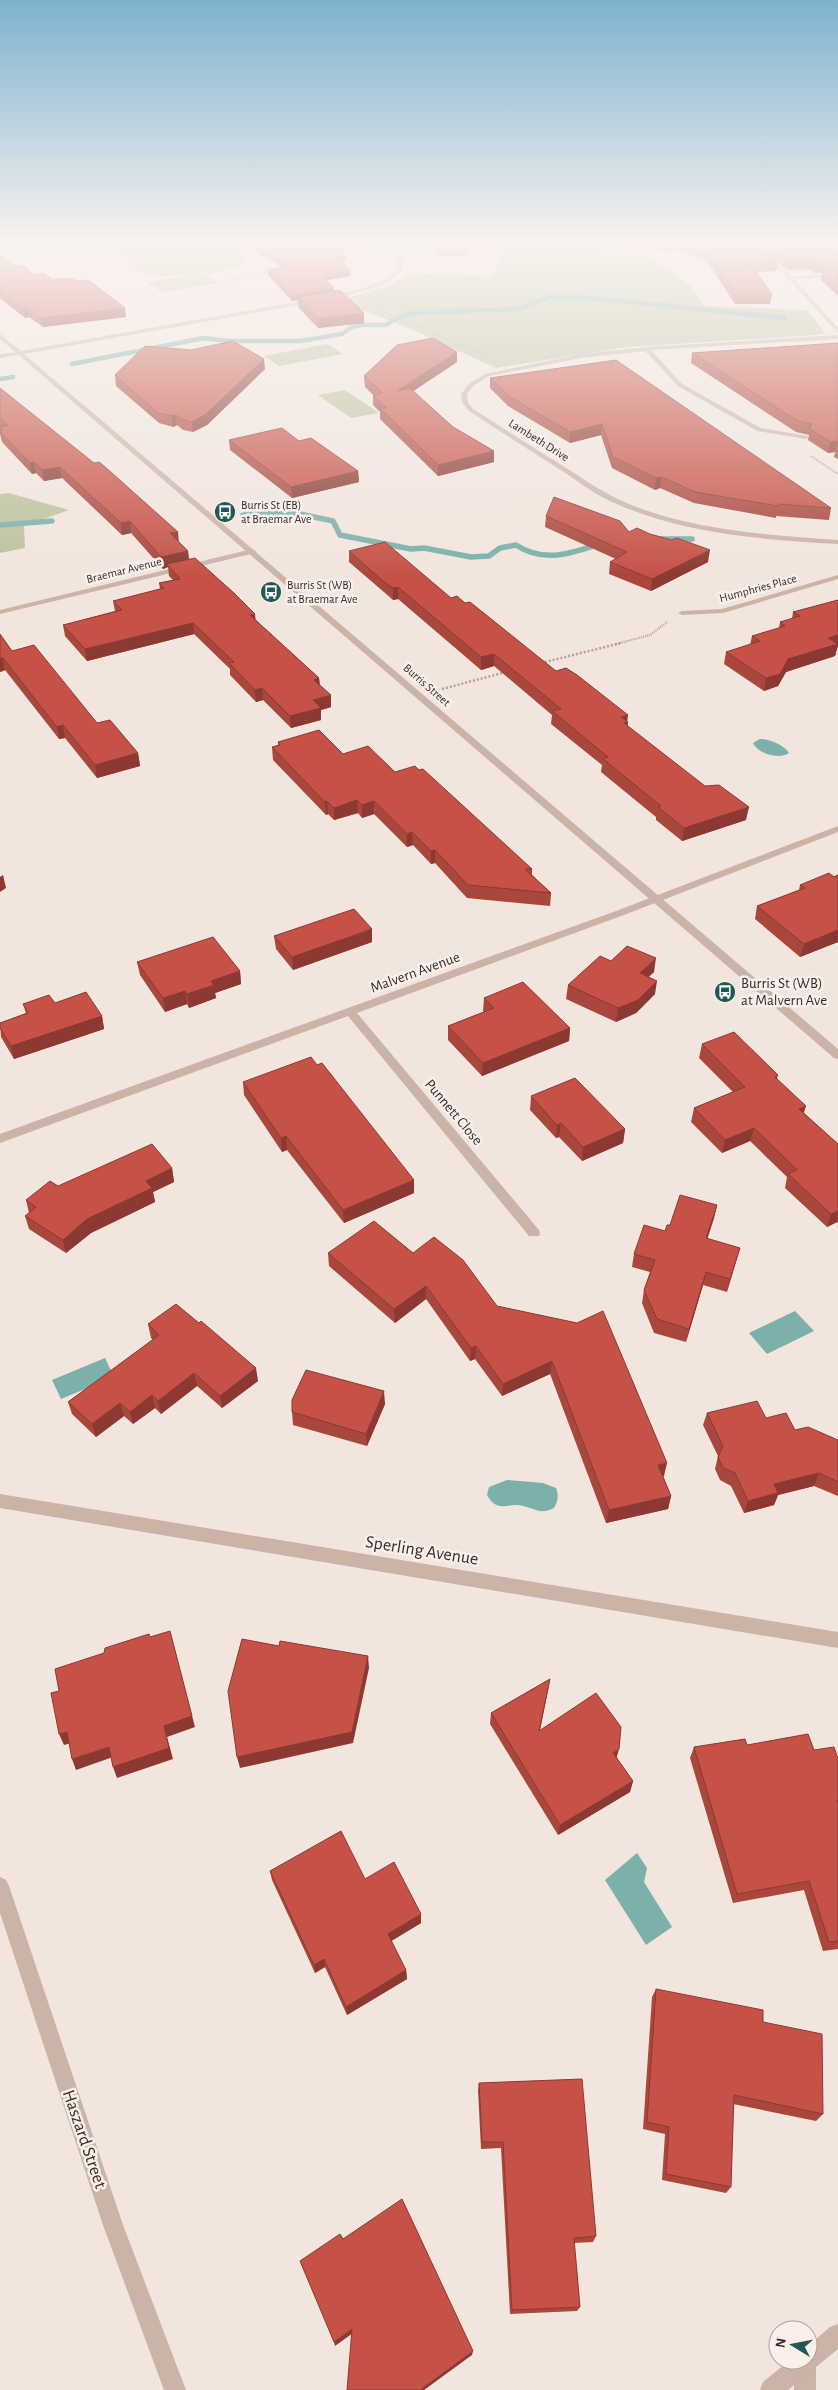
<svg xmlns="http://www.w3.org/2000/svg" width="838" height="2390" font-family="'Alegreya Sans',sans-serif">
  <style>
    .green { fill: #bbc29d }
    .plaza { fill: #ead3c4 }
    .water { fill: #7cb0aa }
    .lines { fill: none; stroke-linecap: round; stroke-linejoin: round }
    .stream-far1 { stroke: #7cb0aa; stroke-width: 4.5 }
    .stream { stroke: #7cb0aa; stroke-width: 5.5 }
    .path-far2 { stroke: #b79d93; stroke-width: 1; stroke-dasharray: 1 1; stroke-linecap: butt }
    .path-far1 { stroke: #b79d93; stroke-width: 2; stroke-dasharray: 1 1; stroke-linecap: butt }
    .path { stroke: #b79d93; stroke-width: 2.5; stroke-dasharray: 2 2; stroke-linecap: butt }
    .service { fill: #cbb3a8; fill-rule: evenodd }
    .minor { fill: #cbb3a8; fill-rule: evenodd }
    .tertiary { fill: #cbb3a8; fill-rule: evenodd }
    .wall { fill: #aa473d; fill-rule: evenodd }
    .shaded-wall { fill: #8b3932 }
    .building { fill: #c65247; stroke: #8b3932 }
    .labels { text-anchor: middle; stroke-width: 5; stroke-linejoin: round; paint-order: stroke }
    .far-street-label { font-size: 12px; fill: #382b29; stroke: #faf0e9 }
    .far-poi-label { font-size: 12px; fill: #382b29; stroke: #faf0e9; text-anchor: start }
    .street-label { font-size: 15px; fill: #382b29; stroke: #faf0e9 }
    .poi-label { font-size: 15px; fill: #382b29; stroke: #faf0e9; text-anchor: start }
    .near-street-label { font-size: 18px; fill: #382b29; stroke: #faf0e9 }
  </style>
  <rect width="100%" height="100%" fill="#f2e5dd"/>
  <g class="green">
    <path d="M146,241H232L244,263C237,265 229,270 222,271C205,274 160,279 144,273C132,269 127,258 119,250Z"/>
    <polygon points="502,241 530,241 616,255 647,257 688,284 705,306 807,310 825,333 816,335 627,347 496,368 411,329 345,303 344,299 392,285 409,273 491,277 507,251"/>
    <path d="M205,274L217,283L162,292L148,283C155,279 193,276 205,274Z"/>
    <polygon points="327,344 343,354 279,366 264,356"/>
    <polygon points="345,390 379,413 351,418 318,395"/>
    <polygon points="9,493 69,510 24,526 25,548 0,553 0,494"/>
  </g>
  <polygon class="plaza" points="252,245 255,245 273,270 286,272 231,281 226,278 259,272 264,269"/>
  <g class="water">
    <path d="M760,739C769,739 784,745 789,753C779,760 758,754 753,743Z"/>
    <polygon points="795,1311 814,1331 767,1354 749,1333"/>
    <polygon points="105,1358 114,1377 61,1399 52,1380"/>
    <path d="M507,1480L543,1483L556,1488C559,1496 558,1501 554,1508C541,1515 536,1509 523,1506C509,1502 497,1514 487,1495L489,1487Z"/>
    <polygon points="637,1853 647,1868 644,1882 672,1927 646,1945 605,1880"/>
  </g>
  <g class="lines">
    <g class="stream-far1">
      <polyline points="72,364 204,338 228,341 300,341 342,334 350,328 360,325 385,325 402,316 415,313 519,309 551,297 589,298 784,318"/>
      <polyline points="0,379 13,377"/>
    </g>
    <g class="stream">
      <path d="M243,515L295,513L333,521L340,535L411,549L424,548L471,557L489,556L500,548L516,545C545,564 572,553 602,543"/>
      <polyline points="0,525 52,521"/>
      <polyline points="651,539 692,539"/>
    </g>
    <g class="path-far2">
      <polyline points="235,247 249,247"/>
      <polyline points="224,271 233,277"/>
      <polyline points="230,281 248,293"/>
      <polyline points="215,282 220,282 239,294"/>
      <polyline points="387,302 419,309 501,304 551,295 584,296 800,316"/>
      <polyline points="372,307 486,355"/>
    </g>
    <g class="path-far1">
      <polyline points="811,456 838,474"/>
      <polyline points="616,644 650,635 667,622"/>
    </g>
    <g class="path">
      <polyline points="541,663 621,643"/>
      <polyline points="442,689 506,672"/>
    </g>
    <polygon class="service" points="808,2353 813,2355 816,2363 816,2390 794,2390 794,2363 795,2360 808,2360"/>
    <g class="minor">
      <polygon points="838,273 838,277 789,279 786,277"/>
      <path d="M838,335V339L651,350L682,384L761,428L808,436V438L806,439L757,431L678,386L645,351L581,358L489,376L473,386L467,394L468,402L473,409C503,428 533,447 563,466C578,475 593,486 608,494C673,529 765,535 838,540V544C762,540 673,533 604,498C588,490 574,478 559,469C529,450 499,431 469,411L462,402L461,394L469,384L485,374L581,354L646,347Z"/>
      <polygon points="22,352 22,354 0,358 0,354"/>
      <polygon points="252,549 256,551 255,553 0,614 0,610"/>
      <polygon points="838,575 838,579 723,613 682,615 678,613 682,611 722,609"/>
      <polygon points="838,826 838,832 624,915 357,1013 539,1230 540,1233 539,1236 529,1236 348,1016 0,1143 0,1134 616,911"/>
      <polygon points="0,1494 838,1632 838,1648 0,1508"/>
      <polygon points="0,1877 6,1880 9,1886 123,2225 186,2390 164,2390 103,2225 0,1913"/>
      <polygon points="838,2324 838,2349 788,2390 760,2390 763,2382 790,2360 808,2360 808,2346 830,2327"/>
    </g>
    <g class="tertiary">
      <path d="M387,241H392C395,247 400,252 402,258C411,283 359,292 343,297L24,354L838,1049V1059L834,1058L0,339V334L21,351L342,294C357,289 404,281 397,259C395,253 390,247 387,241Z"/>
      <polygon points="763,255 767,255 788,272 838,328 838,333 784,274 763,257"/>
    </g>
  </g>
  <g class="wall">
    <polygon points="237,241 339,241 346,261 342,261 350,276 326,280 334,288 334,291 364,313 364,323 318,328 298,307 298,300 292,301 268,275 268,270 282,267"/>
    <polygon points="425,241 470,241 468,257 436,256 436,247 437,242"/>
    <path d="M615,241H838V296L821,280L822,273H814L810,269L788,270L778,262L776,271L756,272L772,294L770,304H735L707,261L676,249L670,252ZM755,246L761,249L774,260Z"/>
    <polygon points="0,255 16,266 35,275 53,280 126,317 43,327 29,317 25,318 0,298"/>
    <polygon points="838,343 838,459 834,457 835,452 828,453 808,440 809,435 796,432 691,363 692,353"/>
    <polygon points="457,352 457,362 413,391 453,427 494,451 494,462 438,476 380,419 380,412 373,405 373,395 365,387 364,376"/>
    <polygon points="265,369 207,425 193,432 183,430 177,425 173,427 159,423 116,386 115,375"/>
    <polygon points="490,378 831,508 829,520 776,516 776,518 694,503 660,488 655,490 612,468 601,435 570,443 508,406 490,388"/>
    <polygon points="0,388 179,542 188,551 189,559 319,678 320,685 331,707 321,710 321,720 291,728 263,700 256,702 230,675 230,669 194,634 87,661 65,636 63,625 115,611 113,601 160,589 159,583 173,580 169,576 168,567 163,569 131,533 122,535 62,478 44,481 36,473 32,474 2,442 0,434"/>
    <polygon points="229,440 299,441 358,471 359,482 292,498 230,450"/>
    <polygon points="546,516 629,532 708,562 651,591 609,574 610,562 616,559 545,527"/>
    <polygon points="349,551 451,598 627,722 628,722 627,726 746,820 682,841 656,820 656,817 601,772 602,765 551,724 552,715 494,666 481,670 398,599 393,600 385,593 349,562"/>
    <polygon points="838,600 837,647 835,656 786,672 778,686 764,691 724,664 726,652 750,645 752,636 779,628 780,622 792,619 793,612"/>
    <polygon points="0,634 12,651 97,723 138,753 140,766 97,778 65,738 59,739 5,670 0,672"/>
    <polygon points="278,742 343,754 395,772 532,869 532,875 551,893 550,906 467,898 435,863 431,864 413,845 407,847 374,814 362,818 358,813 334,820 328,814 326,815 273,760 272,747 278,745"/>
    <polygon points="838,875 838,942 800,957 755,919 757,906 799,890 800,885"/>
    <polygon points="274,936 372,942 293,970 276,949"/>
    <polygon points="611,961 654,972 648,977 655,994 636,1013 616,1022 566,999 568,985"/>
    <polygon points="137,962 240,971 241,984 215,993 216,998 189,1008 187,1004 165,1012 140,975"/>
    <polygon points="484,998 570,1028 569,1041 482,1076 448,1040 448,1026 484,1012 483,1011"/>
    <polygon points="55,1003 102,1016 104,1029 14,1059 1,1037 0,1023 26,1013 23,1004"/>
    <polygon points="702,1044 778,1075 777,1079 804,1113 838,1144 838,1223 837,1222 827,1227 785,1188 787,1177 750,1141 722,1153 691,1122 694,1108 733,1092 699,1058"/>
    <polygon points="243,1082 414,1193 344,1223 287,1150 282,1152 244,1095"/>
    <polygon points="531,1096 625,1129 623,1143 582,1161 559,1137 556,1138 530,1110"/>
    <polygon points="172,1168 174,1182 153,1192 155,1202 91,1233 66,1253 29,1229 25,1216 29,1213 26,1200 58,1186"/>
    <polygon points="717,1205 714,1218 707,1239 740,1248 727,1292 703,1285 686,1342 654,1333 642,1303 644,1290 650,1272 632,1267 634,1254 665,1231 670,1225"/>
    <polygon points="328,1253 413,1253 497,1306 664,1476 663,1476 671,1496 668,1509 606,1523 550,1374 502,1396 475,1359 470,1361 426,1299 395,1323 329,1266"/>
    <polygon points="148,1324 258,1381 222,1408 197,1386 161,1414 155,1408 133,1424 124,1416 96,1437 72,1414 68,1402 153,1340 151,1338"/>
    <polygon points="385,1404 367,1446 293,1425 292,1412"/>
    <polygon points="707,1413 766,1418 795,1430 838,1440 838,1496 814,1486 778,1495 774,1505 744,1513 731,1486 720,1480 715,1469 718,1456 703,1425"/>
    <polygon points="550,1679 540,1731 617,1758 633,1781 630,1792 558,1835 490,1724 491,1713"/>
    <polygon points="747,1745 814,1750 838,1759 838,1949 823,1951 804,1890 733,1903 690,1758 694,1747"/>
    <polygon points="270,1871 365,1879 421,1923 391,1941 406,1970 407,1979 347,2015 325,1967 315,1973 272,1880"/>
    <polygon points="656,1989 763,2022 823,2114 816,2121 733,2104 731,2187 726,2193 662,2180 665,2134 643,2129 652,1997"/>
    <polygon points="479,2083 596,2236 593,2242 574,2243 580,2307 577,2311 510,2314 501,2148 481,2149 478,2090"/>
  </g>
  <g class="shaded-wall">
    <polygon points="675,241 677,241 676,249 670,252 671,243"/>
    <polygon points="346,256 346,261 338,262 338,257"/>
    <polygon points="350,271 350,276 322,281 322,276"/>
    <polygon points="334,288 334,293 298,297 298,300 292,301 292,296"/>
    <polygon points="28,308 29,317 25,318 23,309"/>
    <polygon points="125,308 126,317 43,327 41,318"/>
    <polygon points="364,313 364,323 318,328 318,319"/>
    <polygon points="457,352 457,362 397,402 397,391"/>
    <polygon points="264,359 265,369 207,425 193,432 192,422"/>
    <polygon points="176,415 177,425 173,427 172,416"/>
    <polygon points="602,424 601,435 570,443 570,432"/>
    <polygon points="838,441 838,444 836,446 835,452 828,453 830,442"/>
    <polygon points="494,451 494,462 438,476 438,465"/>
    <polygon points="34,462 36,473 32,474 30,463"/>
    <polygon points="60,467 62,478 44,481 42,470"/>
    <polygon points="358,471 359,482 292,498 291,487"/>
    <polygon points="662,477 660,488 655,490 656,478"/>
    <polygon points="130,521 131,533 122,535 121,523"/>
    <polygon points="178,532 179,543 170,533"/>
    <polygon points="710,550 708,562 651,591 652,579"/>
    <polygon points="188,551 189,562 167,564 168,567 163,569 161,557"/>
    <polygon points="398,587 398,599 393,600 393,588"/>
    <polygon points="255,614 256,625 250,615"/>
    <polygon points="193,623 194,634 87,661 85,649"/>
    <polygon points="838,635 838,646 835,656 786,672 778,686 764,691 766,678 788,659 828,638"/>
    <polygon points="494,654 494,666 481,670 481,657"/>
    <polygon points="3,658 5,670 0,672 0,659"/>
    <polygon points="319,678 320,690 314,680"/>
    <polygon points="262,688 263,700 256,702 255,690"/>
    <polygon points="331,695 331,707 321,710 321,720 291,728 290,716 313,700"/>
    <polygon points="628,715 627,723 628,722 626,735 621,717"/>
    <polygon points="63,725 65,738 59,739 57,727"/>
    <polygon points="138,753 140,766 97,778 95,765"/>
    <polygon points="357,800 358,813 334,820 334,808"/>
    <polygon points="327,801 328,814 326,815 325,802"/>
    <polygon points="374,801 374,814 362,818 362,805"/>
    <polygon points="749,807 746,820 682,841 684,828"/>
    <polygon points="412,832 413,845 407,847 407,834"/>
    <polygon points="435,850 435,863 431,864 431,851"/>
    <polygon points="3,875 6,888 0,892 0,877"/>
    <polygon points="372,929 372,942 293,970 292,957"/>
    <polygon points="838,930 838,942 800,957 804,944"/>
    <polygon points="656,958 654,972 638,987 640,973"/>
    <polygon points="240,971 241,984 215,993 216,998 189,1008 187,994 211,981"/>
    <polygon points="657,981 655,994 636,1013 616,1022 618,1008"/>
    <polygon points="185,991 187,1004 165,1012 163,998"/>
    <polygon points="102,1016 104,1029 14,1059 11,1046"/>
    <polygon points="570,1028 569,1041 482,1076 483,1063"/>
    <polygon points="806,1106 802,1119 799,1109"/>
    <polygon points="561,1123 559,1137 556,1138 557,1125"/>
    <polygon points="754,1128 750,1141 722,1153 725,1140"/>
    <polygon points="625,1129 623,1143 582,1161 583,1147"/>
    <polygon points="286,1136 287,1150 282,1152 281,1138"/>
    <polygon points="172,1168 174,1182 153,1192 155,1202 91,1233 66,1253 63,1240 87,1219 146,1181"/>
    <polygon points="414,1180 414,1193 344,1223 343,1210"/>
    <polygon points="717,1205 714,1218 703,1252 706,1238"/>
    <polygon points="838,1211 838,1218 837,1222 827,1227 831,1214"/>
    <polygon points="740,1248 736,1261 727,1292 730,1279"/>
    <polygon points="706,1272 703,1285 686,1342 689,1329"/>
    <polygon points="426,1286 426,1299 395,1323 394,1309"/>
    <polygon points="476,1346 475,1359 470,1361 471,1348"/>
    <polygon points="552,1361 550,1374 502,1396 503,1384"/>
    <polygon points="256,1368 258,1381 222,1408 220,1396"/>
    <polygon points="194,1373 197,1386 161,1414 158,1401"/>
    <polygon points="384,1391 385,1404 367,1446 366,1434"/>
    <polygon points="152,1395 155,1408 133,1424 130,1412"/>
    <polygon points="120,1403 124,1416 96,1437 92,1424"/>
    <polygon points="667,1463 664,1476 656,1478 658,1465"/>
    <polygon points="819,1473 814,1486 778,1495 774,1505 744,1513 748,1501 774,1484"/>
    <polygon points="671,1496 668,1509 606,1523 609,1510"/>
    <polygon points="170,1631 195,1727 167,1737 173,1759 117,1778 113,1767 164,1726"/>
    <polygon points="368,1656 369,1668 353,1743 240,1768 237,1757"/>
    <polygon points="550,1679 548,1690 537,1742 539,1731"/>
    <polygon points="67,1732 71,1743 64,1745 59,1734"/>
    <polygon points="109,1747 113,1757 76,1770 72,1759"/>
    <polygon points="619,1749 616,1760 613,1753"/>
    <polygon points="633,1781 630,1792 558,1835 560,1825"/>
    <polygon points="421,1914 421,1923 388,1943 388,1934"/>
    <polygon points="324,1959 325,1967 315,1973 314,1965"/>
    <polygon points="406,1970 407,1979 347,2015 346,2007"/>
    <polygon points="352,2329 353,2333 335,2346 334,2342"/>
    <polygon points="473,2351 472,2355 424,2390 420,2390"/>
  </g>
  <g class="building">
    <polygon points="246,241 339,241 346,256 338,257 350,271 322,276 334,288 292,296 268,270 289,266"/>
    <polygon points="437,241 469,241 468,248 436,247"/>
    <polygon points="662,241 675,241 671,243"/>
    <polygon points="680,241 748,242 778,262 750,264 772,294 736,295 709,252"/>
    <polygon points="764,241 838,241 838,263 816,264 812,260 790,261"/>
    <polygon points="0,255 16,266 22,265 35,275 44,273 53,280 67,278 78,281 88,280 125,308 41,318 28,308 23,309 0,291"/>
    <polygon points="822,270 838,270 838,285"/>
    <polygon points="340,290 364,313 318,319 298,297"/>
    <polygon points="433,338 457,352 397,391 411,389 453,427 494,451 438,465 380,408 387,408 373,395 383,393 364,376 397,345"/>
    <polygon points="233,341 264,359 206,414 192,422 182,419 176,415 172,416 158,413 115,375 145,346 191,350"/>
    <polygon points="838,343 838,441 830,442 810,429 811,424 798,421 692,353"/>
    <polygon points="616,360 831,508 778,504 778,506 695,492 662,477 656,478 613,457 602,424 570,432 509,396 490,378"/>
    <polygon points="0,388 94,463 99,462 103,465 178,532 170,533 188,551 161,557 130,521 121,523 60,467 42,470 34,462 30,463 0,432 2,430 0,428 0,427 8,425 0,419"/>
    <polygon points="282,428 299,441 311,438 358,471 291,487 229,440"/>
    <polygon points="554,497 620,521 629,532 637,528 650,534 672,540 677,538 710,550 652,579 610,562 627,552 546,516"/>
    <polygon points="385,542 451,598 457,596 465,603 470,602 556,671 566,668 577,675 628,715 621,717 628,722 624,723 705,786 719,785 749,807 684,828 658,807 661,806 603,759 608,757 552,711 561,709 494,654 481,657 398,587 393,588 384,582 349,551"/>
    <polygon points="195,558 234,593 255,614 250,615 319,678 314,680 331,695 313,700 321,708 290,716 262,688 255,690 229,663 234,662 193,623 85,649 63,625 122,610 113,601 164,588 159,583 180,579 167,564"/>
    <polygon points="838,600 838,635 828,638 838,644 788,659 780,674 766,678 726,652 760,641 752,636 785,626 780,622 800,616 793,612"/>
    <polygon points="0,634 12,651 34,645 97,723 110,720 138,753 95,765 63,725 57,727 3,658 0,659"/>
    <polygon points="319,730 343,754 368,746 395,772 415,766 419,770 423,769 532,869 525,869 551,893 468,885 435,850 431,851 412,832 407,834 374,801 362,805 357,800 334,808 327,801 325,802 272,747 280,745 278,742"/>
    <polygon points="829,873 834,877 838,875 838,930 804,944 757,906 805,888 800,885"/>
    <polygon points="354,909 372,929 292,957 274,936"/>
    <polygon points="213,937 240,971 211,981 214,985 187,994 185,991 163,998 137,962"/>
    <polygon points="627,946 656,958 640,973 657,981 638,1000 618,1008 568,985 600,956 611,961"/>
    <polygon points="523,982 570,1028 483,1063 448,1026 494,1008 484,998"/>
    <polygon points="86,992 102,1016 11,1046 0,1028 0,1023 28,1013 23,1004 49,995 55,1003"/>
    <polygon points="734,1032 778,1075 775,1077 806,1106 799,1109 838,1144 838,1211 831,1214 788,1174 797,1170 754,1128 725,1140 694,1108 745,1087 702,1044"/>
    <polygon points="311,1057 317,1065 322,1063 414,1180 343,1210 286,1136 281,1138 243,1082"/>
    <polygon points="575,1078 625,1129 583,1147 561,1123 557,1125 531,1096"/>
    <polygon points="152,1144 172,1168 146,1181 152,1188 87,1219 63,1240 25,1216 36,1207 26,1200 50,1181 58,1186"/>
    <polygon points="680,1195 717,1205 706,1238 740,1248 730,1279 706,1272 689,1329 657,1319 644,1290 655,1260 634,1254 644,1225 665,1231 667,1225 670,1225"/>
    <polygon points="374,1221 413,1253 434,1237 463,1260 497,1306 577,1323 603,1311 667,1463 658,1465 671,1496 609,1510 552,1361 503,1384 476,1346 471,1348 426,1286 394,1309 328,1253"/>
    <polygon points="176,1304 199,1323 201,1321 256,1368 220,1396 194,1373 158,1401 152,1395 130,1412 120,1403 92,1424 68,1402 159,1335 148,1324"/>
    <polygon points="306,1370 384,1391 366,1434 292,1412 292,1400"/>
    <polygon points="757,1401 766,1418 786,1413 795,1430 808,1427 838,1440 838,1482 819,1473 774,1484 778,1493 748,1501 735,1473 723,1468 718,1457 723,1446 707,1413"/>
    <polygon points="170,1631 192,1716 164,1726 169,1748 113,1767 109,1747 72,1759 67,1732 59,1734 51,1693 59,1691 55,1669 104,1653 105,1648 149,1634 150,1637"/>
    <polygon points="242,1639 279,1646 280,1641 368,1656 352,1732 237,1757 228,1691"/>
    <polygon points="550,1679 539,1731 596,1693 621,1727 619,1749 613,1753 633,1781 560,1825 491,1713"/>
    <polygon points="808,1734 814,1750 834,1747 838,1759 838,1800 837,1800 838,1803 838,1941 829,1942 809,1881 737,1894 694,1747 745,1739 747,1745"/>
    <polygon points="341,1831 365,1879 394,1862 421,1914 388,1934 406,1970 346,2007 324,1959 314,1965 270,1871"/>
    <polygon points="656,1989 763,2010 763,2022 822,2034 823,2114 734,2095 731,2187 666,2174 669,2127 647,2122"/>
    <polygon points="582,2079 596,2236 574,2238 580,2307 512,2310 503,2142 482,2142 479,2083"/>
    <polygon points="402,2199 473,2351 420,2390 347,2390 352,2329 334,2342 300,2261 340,2234 343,2239"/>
  </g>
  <linearGradient id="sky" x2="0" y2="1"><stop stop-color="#7db2cf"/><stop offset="0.42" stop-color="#f9f3f0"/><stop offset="1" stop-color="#f9f3f0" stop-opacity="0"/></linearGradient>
  <rect width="838" height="576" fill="url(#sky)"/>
  <defs>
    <g id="bus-disc" transform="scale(1.125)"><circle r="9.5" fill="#1e5954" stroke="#faf0e9"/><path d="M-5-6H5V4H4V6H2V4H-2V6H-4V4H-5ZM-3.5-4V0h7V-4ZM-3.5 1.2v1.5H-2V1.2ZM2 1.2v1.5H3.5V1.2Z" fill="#fff"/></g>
  </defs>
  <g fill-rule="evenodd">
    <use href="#bus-disc" x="225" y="512"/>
    <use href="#bus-disc" x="271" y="592"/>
    <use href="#bus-disc" x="725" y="992"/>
  </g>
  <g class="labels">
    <g class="far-street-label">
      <text transform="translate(539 440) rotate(32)" y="4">Lambeth Drive</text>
      <text transform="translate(124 570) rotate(-14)" y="4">Braemar Avenue</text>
      <text transform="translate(758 588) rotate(-15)" y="4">Humphries Place</text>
      <text transform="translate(427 685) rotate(41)" y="4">Burris Street</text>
    </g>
    <g class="far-poi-label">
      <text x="241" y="509">Burris St (EB)<tspan x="241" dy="14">at Braemar Ave</tspan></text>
      <text x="287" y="589">Burris St (WB)<tspan x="287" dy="14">at Braemar Ave</tspan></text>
    </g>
    <g class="street-label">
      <text transform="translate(415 972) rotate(-20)" y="5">Malvern Avenue</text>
      <text transform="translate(454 1112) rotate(50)" y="5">Punnett Close</text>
    </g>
    <g class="poi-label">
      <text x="741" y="988">Burris St (WB)<tspan x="741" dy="17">at Malvern Ave</tspan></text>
    </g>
    <g class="near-street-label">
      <text transform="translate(422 1550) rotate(9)" y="6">Sperling Avenue</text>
      <text transform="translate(85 2139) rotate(71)" y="6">Haszard Street</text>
    </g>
  </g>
  <g transform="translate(793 2345) rotate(280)"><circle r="24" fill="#faf0e9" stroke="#aca19c"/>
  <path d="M0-4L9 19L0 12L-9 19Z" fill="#1e5954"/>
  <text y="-8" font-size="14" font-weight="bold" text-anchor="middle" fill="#382b29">N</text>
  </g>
</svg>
